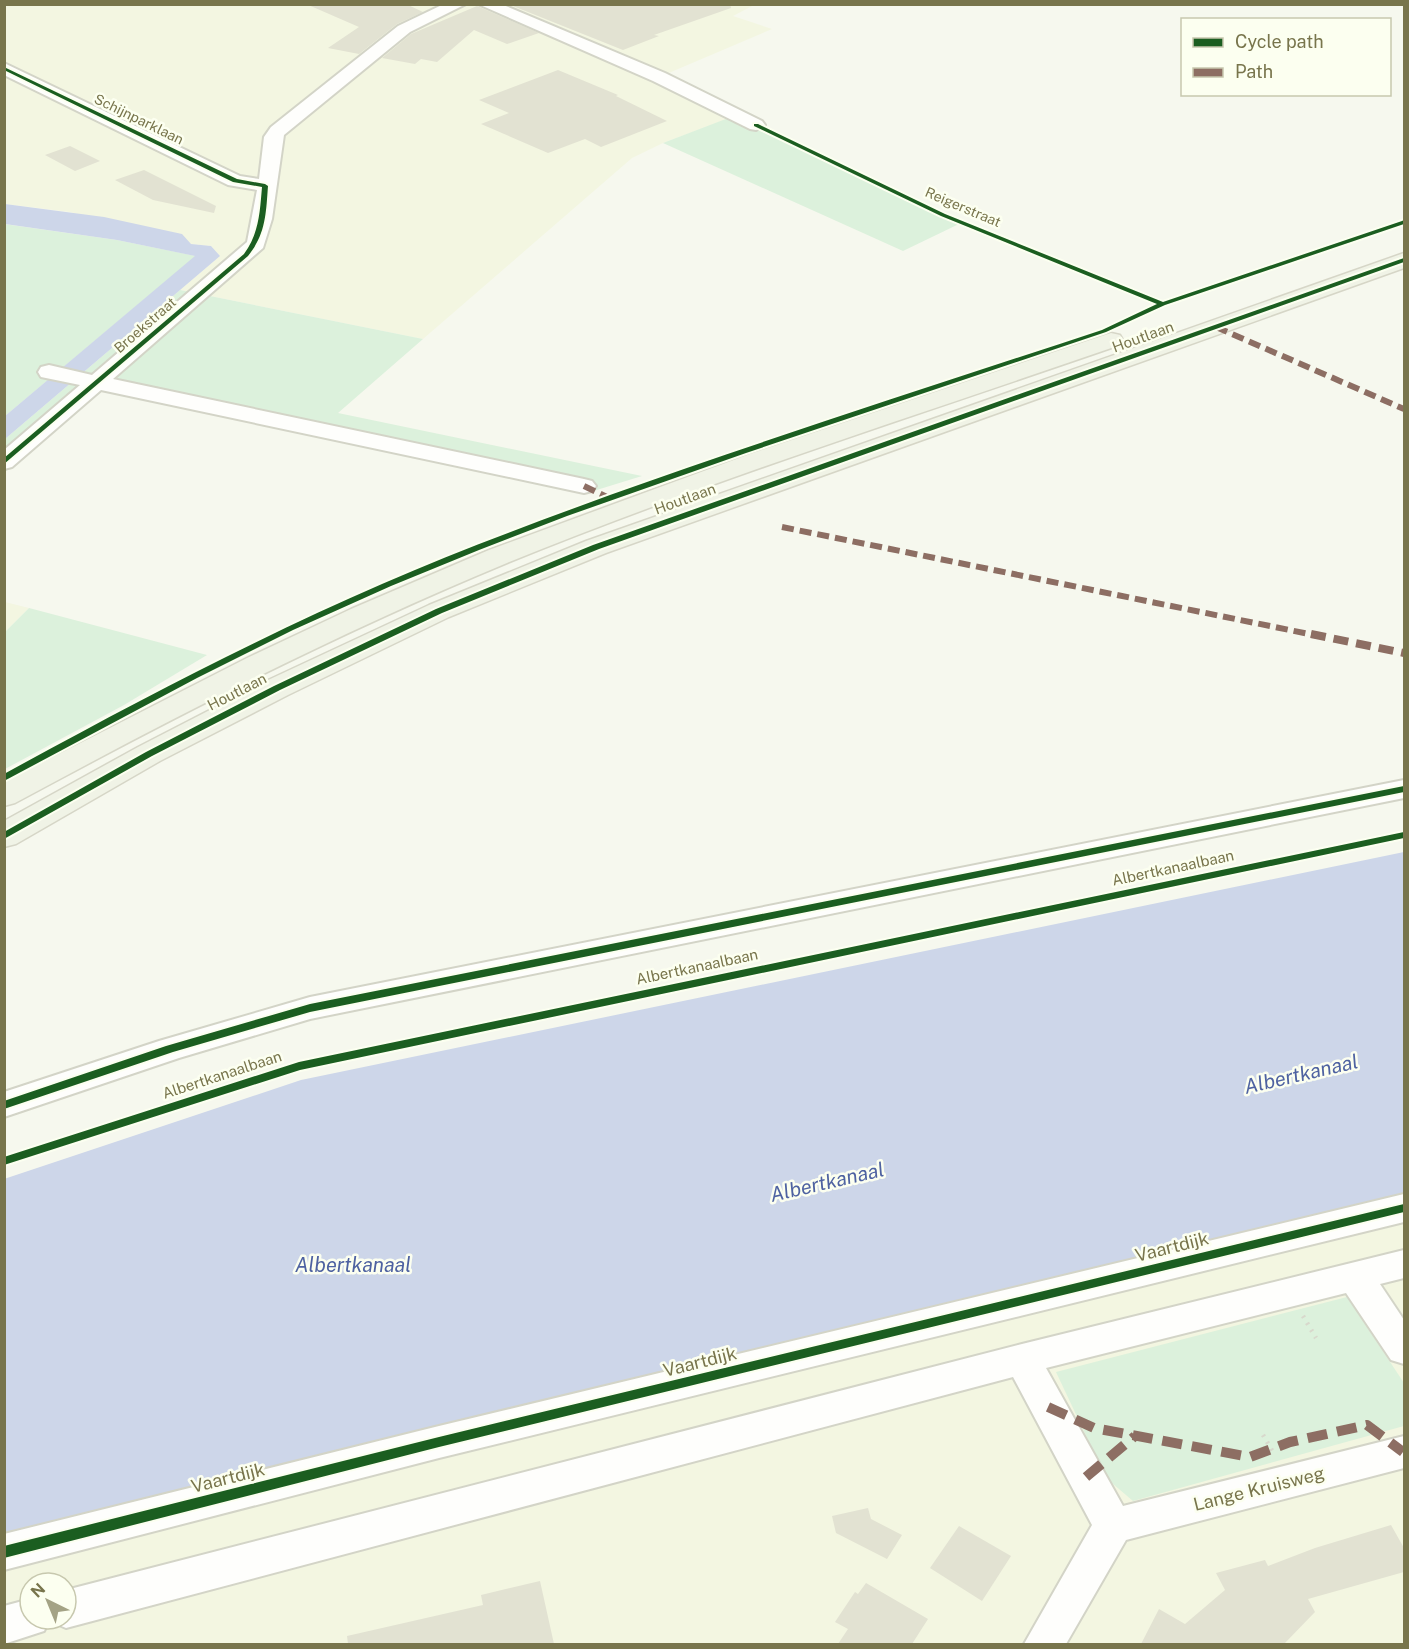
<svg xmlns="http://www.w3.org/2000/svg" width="1409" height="1649" font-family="'Public Sans',sans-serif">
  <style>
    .residential { fill: #f3f6e1; fill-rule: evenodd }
    .green { fill: #dcf1dc }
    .water { fill: #cdd6e9 }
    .building { fill: #e2e2d2 }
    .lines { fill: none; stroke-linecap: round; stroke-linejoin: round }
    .minor-casing { stroke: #d3d4c7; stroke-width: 4 }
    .major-casing { stroke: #d6d6c7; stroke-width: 3 }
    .path { stroke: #d8d8cc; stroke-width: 4.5; stroke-dasharray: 2 6; stroke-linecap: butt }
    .minor { fill: #fefefc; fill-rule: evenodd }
    .major { fill: #f0f3e6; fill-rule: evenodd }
    .quiet-far2 { stroke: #8d6e63; stroke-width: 6; stroke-dasharray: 12 6; stroke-linecap: butt }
    .quiet-far1 { stroke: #8d6e63; stroke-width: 8; stroke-dasharray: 15 8; stroke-linecap: butt }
    .quiet { stroke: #8d6e63; stroke-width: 10; stroke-dasharray: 20 10; stroke-linecap: butt }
    .cycleway-casing { stroke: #fcfff0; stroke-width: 4 }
    .cycleway { fill: #1b5e20; fill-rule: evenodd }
    .labels { text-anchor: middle; stroke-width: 5; stroke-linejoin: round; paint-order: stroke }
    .far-street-label { font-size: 14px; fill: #78754c; stroke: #fcfff0 }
    .street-label { font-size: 15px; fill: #78754c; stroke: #fcfff0 }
    .near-street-label { font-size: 18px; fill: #78754c; stroke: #fcfff0 }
    .near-water-label { font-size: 20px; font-style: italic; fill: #4e62a1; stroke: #fcfff0 }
  </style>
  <rect width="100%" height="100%" fill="#f6f8ee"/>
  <g class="residential">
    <polygon points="756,4 733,16 772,29 664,75 741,114 663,143 632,158 423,339 180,290 220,256 211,246 191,244 70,212 5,204 5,5"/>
    <polygon points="5,602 29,608 5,632"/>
    <path d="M1404,1200V1644H5L4,1550ZM30,1583H66V1619H30Z"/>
  </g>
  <g class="green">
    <polygon points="731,117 941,216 959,224 903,251 663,143"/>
    <polygon points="4,224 117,240 196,256 5,416"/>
    <polygon points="180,290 423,339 338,413 642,476 587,493 99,390 5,472 5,439"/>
    <polygon points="29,608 207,655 124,705 5,769 5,632"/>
    <polygon points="1347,1297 1404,1383 1404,1426 1133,1501 1106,1478 1056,1372"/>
  </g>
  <g class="water">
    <polygon points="5,204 104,217 182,234 191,244 211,246 220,256 5,439 5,416 195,256 117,240 5,224"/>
    <polygon points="1404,852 1404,1200 5,1550 4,1179 301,1080"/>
  </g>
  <g class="building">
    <polygon points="306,4 406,4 423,12 397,24 359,54 328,48 359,27"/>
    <polygon points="508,4 730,4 731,8 654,35 659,36 623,50"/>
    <polygon points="477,6 539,33 507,44 474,30 437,62 421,59 415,64 382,58 411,34"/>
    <polygon points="558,70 618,95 616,96 667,121 601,147 585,139 548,153 481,124 509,113 479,100"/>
    <polygon points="70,146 100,161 75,171 45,155"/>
    <polygon points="144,170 216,206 214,213 153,200 115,180"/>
    <polygon points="868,1508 871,1519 902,1535 887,1559 836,1533 832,1516"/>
    <polygon points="1391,1525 1404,1548 1404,1572 1308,1599 1315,1612 1284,1644 1141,1644 1159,1609 1185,1624 1225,1590 1216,1573 1265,1560 1268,1566 1315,1548"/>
    <polygon points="959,1526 1011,1556 982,1601 930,1568"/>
    <polygon points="540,1581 554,1644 348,1644 347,1636 483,1605 481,1595"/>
    <polygon points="866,1583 928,1619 912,1644 838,1644 848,1629 835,1622 855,1592 858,1594"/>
  </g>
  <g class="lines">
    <g class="minor-casing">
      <g id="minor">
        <polygon points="444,4 466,4 410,32 284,135 272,219 263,248 113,379 584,479 592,481 596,486 592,491 584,493 101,390 12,467 4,469 4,450 80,385 41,377 38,372 41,367 49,365 92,375 247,242 257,190 228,185 4,75 4,63 240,176 259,179 264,137 271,127 398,26"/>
        <polygon points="478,4 501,4 665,73 762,121 765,125 756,130 750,129 653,81"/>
        <polygon points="1404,780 1404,798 310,1019 179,1058 4,1117 4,1092 159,1041 310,997"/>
        <polygon points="1404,1194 1404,1222 439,1458 4,1570 4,1534 439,1426"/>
        <polygon points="1404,1250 1404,1278 1380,1284 1404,1320 1404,1364 1391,1360 1346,1293 1046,1368 1123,1506 1404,1436 1404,1468 1126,1540 1066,1644 1024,1644 1092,1525 1013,1377 66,1628 52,1622 50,1619 66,1619 66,1590 1022,1344"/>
        <polygon points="30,1599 30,1619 50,1619 44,1631 4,1644 4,1606"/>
      </g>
    </g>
    <g class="major-casing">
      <g id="major">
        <polygon points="1404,253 1404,268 606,553 449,617 288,695 160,761 16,844 4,847 4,821 138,747 266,681 429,605 586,541"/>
        <path d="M1111,333L1120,335L1123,340L1120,345C915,416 708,481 507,563C338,633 176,716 15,803L4,806V782L247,658L351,609L489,550L750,454Z"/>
      </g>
    </g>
    <g class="path">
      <polyline points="1303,1316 1316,1338"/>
      <polyline points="1263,1435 1274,1454"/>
    </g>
    <use href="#minor" class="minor"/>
    <use href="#major" class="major"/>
    <g class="quiet-far2">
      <polyline points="1216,327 1404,409"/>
      <polyline points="584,486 609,498"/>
      <polyline points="782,527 1319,636"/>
    </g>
    <polyline class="quiet-far1" points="1311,634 1404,653"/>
    <g class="quiet">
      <polyline points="1048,1407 1094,1428 1250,1457 1290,1442 1367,1425 1403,1452"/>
      <polyline points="1086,1477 1135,1436"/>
    </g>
    <g class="cycleway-casing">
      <g id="cycleway">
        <path d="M4,67L237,179L265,184L268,186C266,213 266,234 248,256L4,464V458L244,254C259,234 260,211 262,187L233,182L4,70Z"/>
        <path d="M754,124H758L945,214L1163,302L1402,221L1404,220V224L1165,305L1106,332L746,453L567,516L479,550L391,586L293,630L197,678L4,781V774C128,706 253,640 382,584C457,551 534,523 610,495C773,437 938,384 1102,330L1157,304L941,216L754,126Z"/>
        <polygon points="1404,258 1404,262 599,549 442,613 280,690 152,756 4,839 4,832 146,752 274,686 436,609 593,545"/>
        <polygon points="1404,786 1404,792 310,1012 173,1052 4,1109 4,1101 166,1046 310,1004"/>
        <polygon points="1404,832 1404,838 300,1070 4,1165 4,1157 299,1062"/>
        <polygon points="1404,1204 1404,1212 439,1447 4,1558 4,1546 439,1437"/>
      </g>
    </g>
    <use href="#cycleway" class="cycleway"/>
  </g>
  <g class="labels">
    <g class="far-street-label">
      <text transform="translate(139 119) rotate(26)" y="5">Schijnparklaan</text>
      <text transform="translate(963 207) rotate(23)" y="5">Reigerstraat</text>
      <text transform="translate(145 325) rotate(-41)" y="5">Broekstraat</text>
    </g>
    <g class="street-label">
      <text transform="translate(1143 337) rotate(-20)" y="5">Houtlaan</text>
      <text transform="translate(685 499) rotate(-20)" y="5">Houtlaan</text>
      <text transform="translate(237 692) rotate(-27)" y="5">Houtlaan</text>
      <text transform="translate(1173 868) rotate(-12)" y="5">Albertkanaalbaan</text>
      <text transform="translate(697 967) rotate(-12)" y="5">Albertkanaalbaan</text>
      <text transform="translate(222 1075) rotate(-18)" y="5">Albertkanaalbaan</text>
    </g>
    <g class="near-street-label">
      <text transform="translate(1172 1247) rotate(-14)" y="6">Vaartdijk</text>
      <text transform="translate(700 1362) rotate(-14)" y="6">Vaartdijk</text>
      <text transform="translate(228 1478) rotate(-14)" y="6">Vaartdijk</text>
      <text transform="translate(1259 1489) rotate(-14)" y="6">Lange Kruisweg</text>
    </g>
    <g class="near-water-label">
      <text transform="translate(1301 1074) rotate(-13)" y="7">Albertkanaal</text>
      <text transform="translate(827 1182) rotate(-13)" y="7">Albertkanaal</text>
      <text x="353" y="1272">Albertkanaal</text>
    </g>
  </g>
  <rect width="1409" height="1649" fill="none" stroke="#78754c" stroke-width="12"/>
  <rect x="1181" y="18" width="210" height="78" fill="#fcfff0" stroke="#c7c8ae" stroke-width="1.5"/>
  <rect x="1193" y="38" width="30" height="9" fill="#1b5e20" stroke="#c7c8ae" stroke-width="1.5"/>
  <text x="1235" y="48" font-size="18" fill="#78754c">Cycle path</text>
  <rect x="1193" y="68" width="30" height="9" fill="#8d6e63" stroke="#c7c8ae" stroke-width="1.5"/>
  <text x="1235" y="78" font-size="18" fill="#78754c">Path</text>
  <g transform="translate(48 1601) rotate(317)"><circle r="28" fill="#fcfff0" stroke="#c7c8ae" stroke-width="1.5"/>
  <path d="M0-4.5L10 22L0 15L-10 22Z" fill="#a4a385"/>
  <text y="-9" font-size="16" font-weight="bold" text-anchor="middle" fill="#78754c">N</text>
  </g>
</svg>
